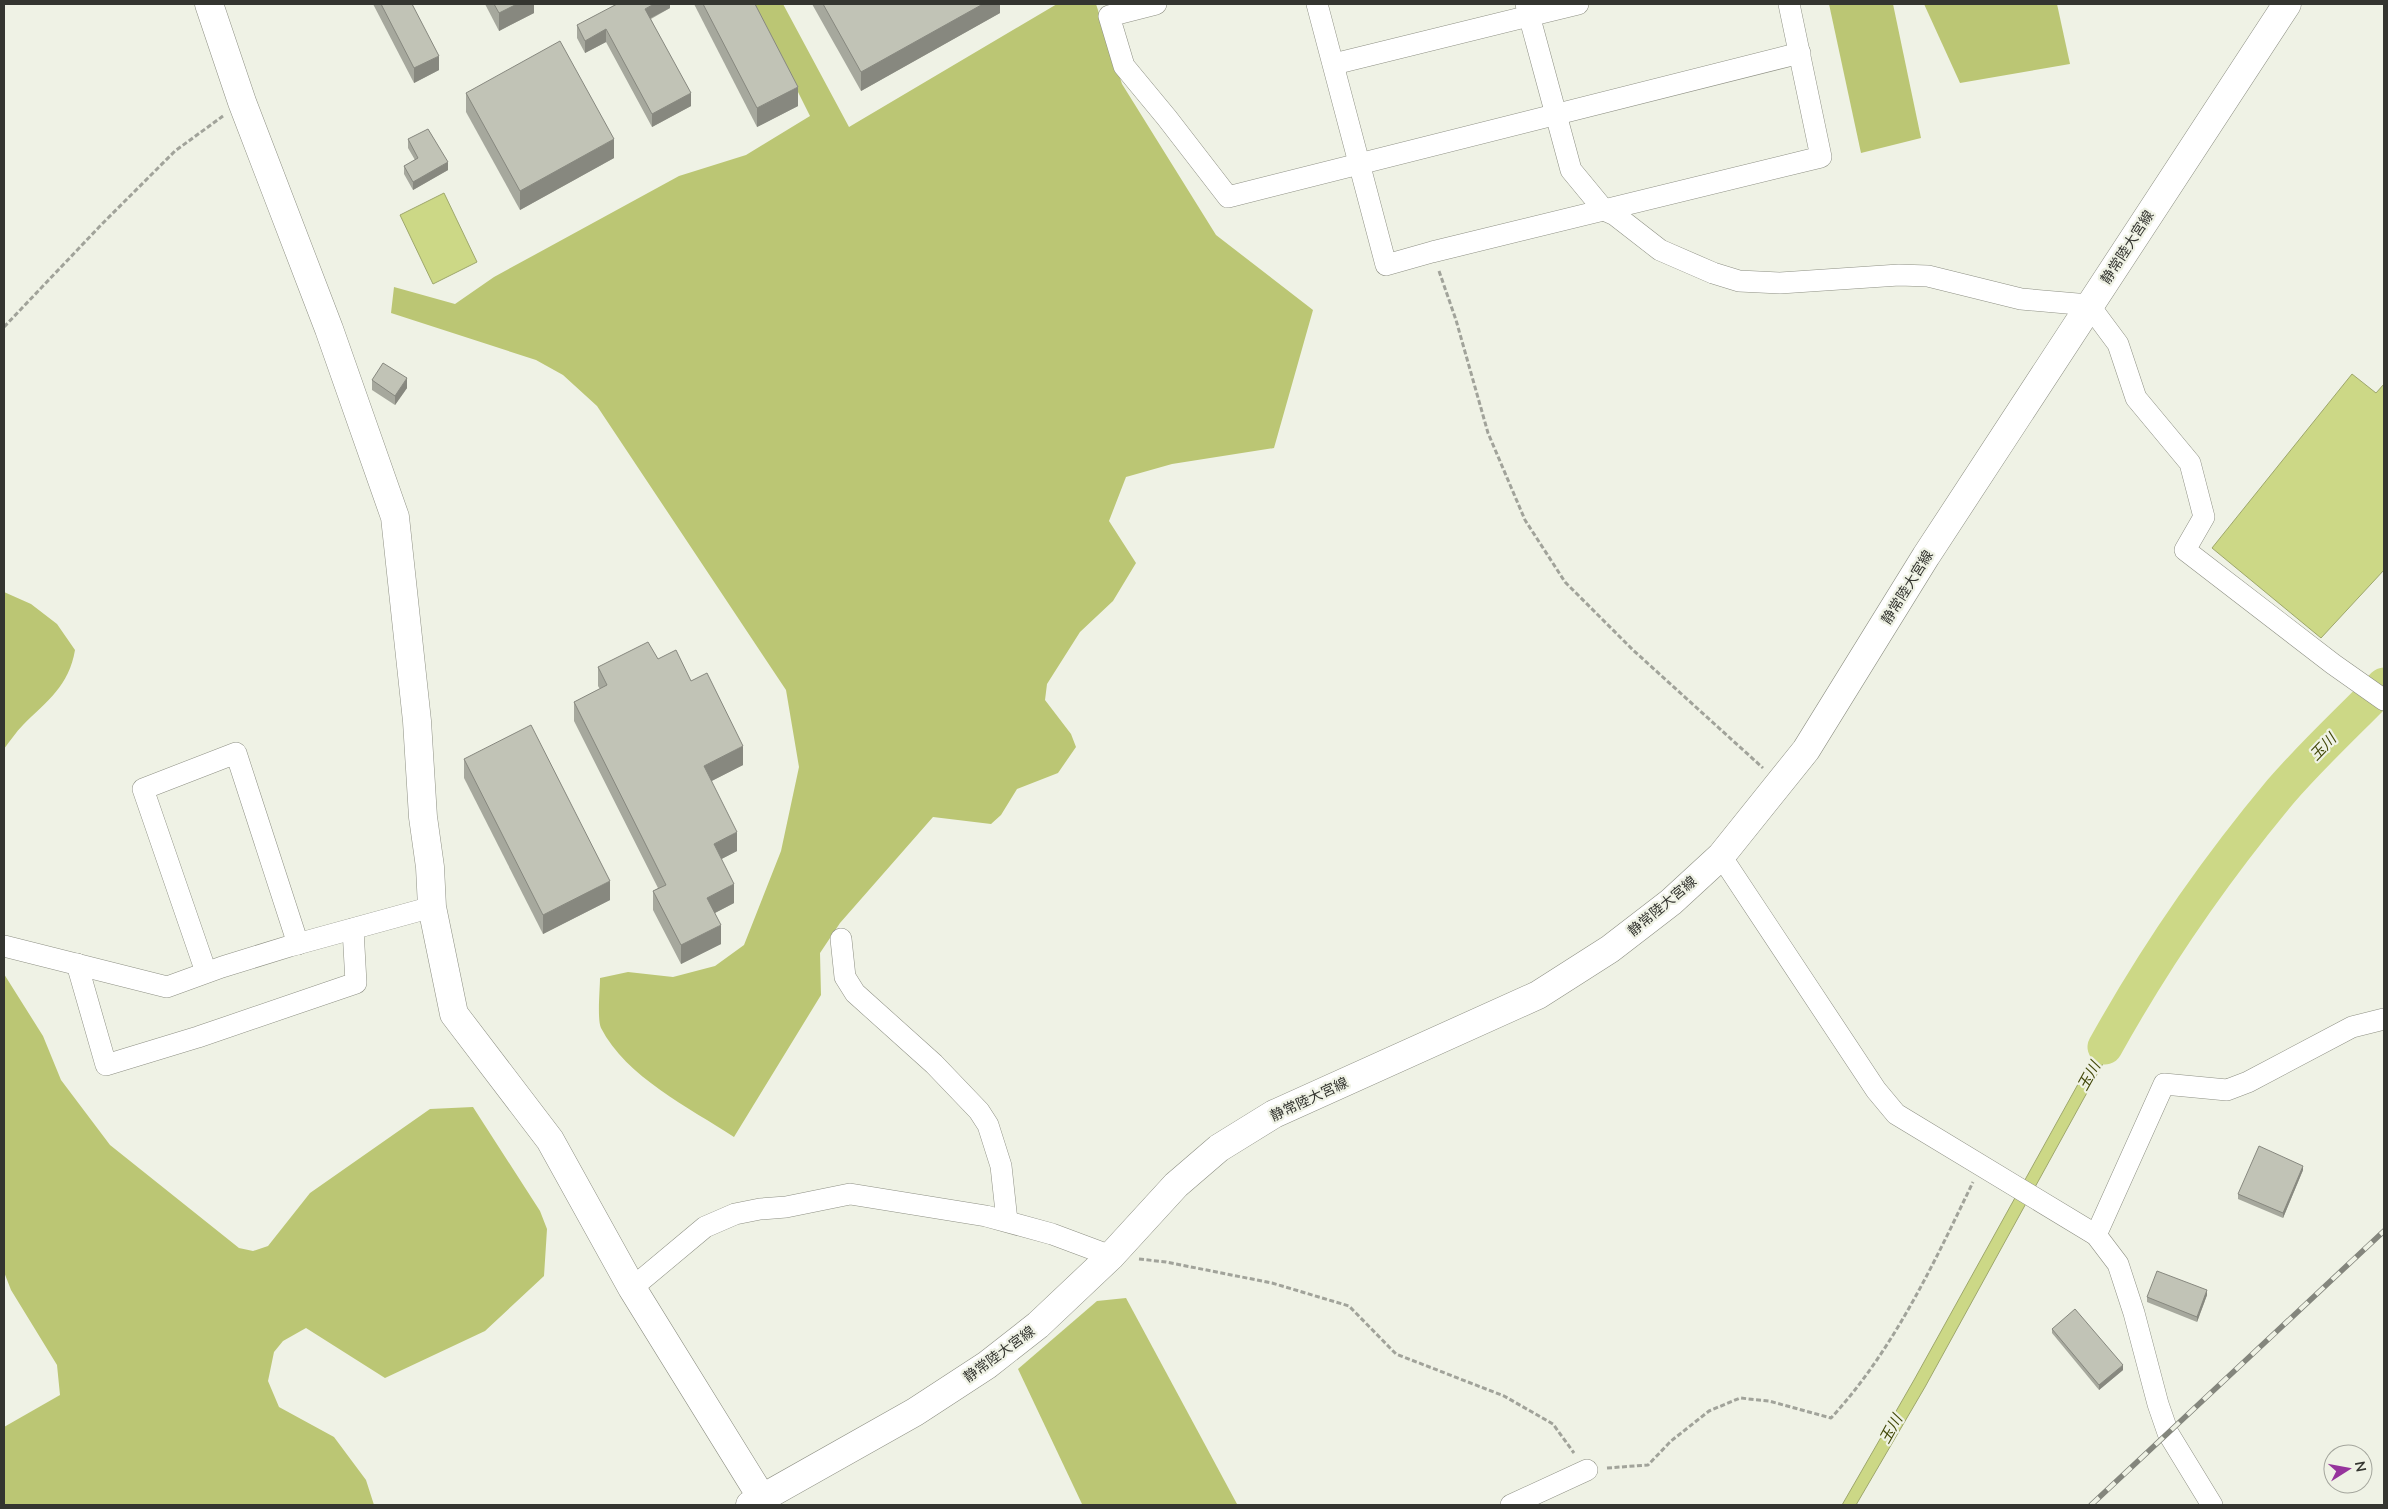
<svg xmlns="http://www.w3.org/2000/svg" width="2388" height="1509" font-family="Mulish,'Noto Sans JP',sans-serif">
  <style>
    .forest { fill: #bbc674 }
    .water { fill: #ccd886; stroke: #9ea76c }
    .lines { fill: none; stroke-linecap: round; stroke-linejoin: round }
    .river { stroke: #ccd886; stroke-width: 35 }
    .street-casing { stroke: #8e9084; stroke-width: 22 }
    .secondary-casing { stroke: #8e9084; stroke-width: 29 }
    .path { stroke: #a1a39a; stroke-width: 3; stroke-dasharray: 5 2.5; stroke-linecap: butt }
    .street { stroke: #fff; stroke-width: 21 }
    .secondary { stroke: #fff; stroke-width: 28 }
    .rail-casing { stroke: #84867d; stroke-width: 5.5 }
    .rail { stroke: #eff2e5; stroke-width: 4; stroke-dasharray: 11; stroke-linecap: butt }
    .wall { fill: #a6a89d }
    .shaded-wall { fill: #87887f }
    .building { fill: #c1c3b6; stroke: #87887f }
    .labels { text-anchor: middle; stroke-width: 4.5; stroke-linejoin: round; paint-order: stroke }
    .street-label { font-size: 14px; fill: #343530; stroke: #eff2e5 }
    .water-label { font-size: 15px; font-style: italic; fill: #43490a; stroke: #eff2e5 }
  </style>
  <rect width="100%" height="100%" fill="#eff2e5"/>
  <g class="forest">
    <path d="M754,4H783L849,127L1057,4H1096L1122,84L1216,235L1313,310L1274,448L1172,464L1126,477L1109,521L1136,563L1113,601L1080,632L1047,684L1045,700L1071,734L1076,747L1058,773L1017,789L1001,815L991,824L933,817L840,923L820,953L821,995L734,1137C690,1108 626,1077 601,1028C597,1019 600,989 600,978L628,972L673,977L715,966L744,945L781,851L799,767L786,690L597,406L563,375L536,360L391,313L394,287L455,304L494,277L679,176L746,155L810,116Z"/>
    <polygon points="1829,4 1893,4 1921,138 1861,153"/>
    <polygon points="1924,4 2057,4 2070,64 1960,83"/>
    <path d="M4,592L31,604L57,624L75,650C69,686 47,701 23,725C16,732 10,741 4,749Z"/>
    <polygon points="4,974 43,1036 61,1080 110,1145 239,1248 253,1251 268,1246 310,1193 430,1109 473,1107 540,1211 547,1229 544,1276 485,1331 385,1378 306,1328 283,1341 274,1352 268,1381 279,1407 334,1437 366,1480 374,1505 4,1505 4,1427 60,1395 57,1365 11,1290 4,1272"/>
    <polygon points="1126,1298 1237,1504 1237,1505 1082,1504 1018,1369 1097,1301"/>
  </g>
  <g class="water">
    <polygon points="444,193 477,262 433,284 400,215"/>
    <polygon points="2352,374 2376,393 2384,384 2384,570 2321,638 2212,548"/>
    <polygon points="2123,1003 2133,1009 1925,1387 1856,1505 1842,1505 1914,1380"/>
  </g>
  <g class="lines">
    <path class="river" d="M2105,1047C2155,957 2215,870 2281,791C2313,754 2350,720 2384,685"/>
    <g class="street-casing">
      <g id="street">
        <polyline points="1156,4 1109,16 1124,66 1167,118 1228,197 1800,53"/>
        <polyline points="1317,4 1386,265 1432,252 1821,157 1789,4"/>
        <polyline points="1526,4 1571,170 1604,210 1615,215 1660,250 1713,273 1739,281 1780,283 1899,275 1928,276 2021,299 2089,305 2118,344 2136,398 2190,463 2204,517 2185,550 2333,664 2384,700"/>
        <polyline points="1334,64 1578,4"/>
        <polyline points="1721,856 1876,1090 1896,1114 2096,1235 2118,1264 2134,1313 2158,1404 2168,1433 2212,1505"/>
        <polyline points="841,939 845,977 855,993 934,1064 979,1111 988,1125 1001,1166 1007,1221"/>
        <polyline points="4,946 167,987 222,967 290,946 432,907"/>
        <polyline points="77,964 106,1065 198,1037 356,983 353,929"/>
        <polyline points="206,972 143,789 236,753 298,944"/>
        <polyline points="2096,1235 2164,1084 2227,1090 2248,1082 2352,1027 2384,1019"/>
        <polyline points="632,1288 705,1227 735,1214 760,1209 786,1207 850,1194 986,1216 1052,1234 1111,1256"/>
        <polyline points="1511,1505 1587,1470"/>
      </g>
    </g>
    <g class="secondary-casing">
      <g id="secondary">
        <polyline points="209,4 242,102 329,329 395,517 417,721 423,817 430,867 432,907 454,1014 550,1140 632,1288 762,1498"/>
        <polyline points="750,1505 915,1412 987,1365 1038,1325 1111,1256 1176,1185 1219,1148 1274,1114 1538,995 1610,949 1671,902 1721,856 1806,750 1926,556 2287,4"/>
      </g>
    </g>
    <g class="path">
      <polyline points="1439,271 1456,320 1488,433 1525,520 1565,582 1633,650 1763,768"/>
      <polyline points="4,327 101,225 175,151 223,116"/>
      <polyline points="1139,1259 1166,1262 1272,1283 1349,1306 1396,1354 1504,1396 1553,1424 1574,1453"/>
      <path d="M1607,1468L1648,1465L1671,1441L1709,1411L1740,1398L1769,1401L1831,1418C1893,1351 1934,1263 1973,1182"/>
    </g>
    <use href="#street" class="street"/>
    <use href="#secondary" class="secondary"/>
    <g class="rail-casing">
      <polyline id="rail" points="2091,1505 2384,1231"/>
    </g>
    <use href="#rail" class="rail"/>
  </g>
  <g class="wall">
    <polygon points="373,4 412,4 439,70 414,83"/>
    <polygon points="485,4 534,4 534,13 499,31"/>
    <polygon points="670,4 670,8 651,19 691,106 652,127 606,42 585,53 577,38 577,25"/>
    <polygon points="694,4 755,4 798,106 757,127"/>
    <polygon points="812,4 1000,4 1000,13 861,91"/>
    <polygon points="466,93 614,158 520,210 466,112"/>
    <polygon points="408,139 448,170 413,190 404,174 404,166 415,160 408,148"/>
    <polygon points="372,380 407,388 395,405 372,390"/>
    <polygon points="658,659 691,681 743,765 711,781 737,851 721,859 734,903 715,913 721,944 681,964 653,910 653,891 658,888 574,721 574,702 600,689 598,686 598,667"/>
    <polygon points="464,759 610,900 543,934 464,778"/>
    <polygon points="2303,1170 2283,1218 2238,1199 2238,1194"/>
    <polygon points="2207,1295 2197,1322 2147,1302 2147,1297"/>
    <polygon points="2052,1329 2123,1370 2099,1390 2052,1333"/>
  </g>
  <g class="shaded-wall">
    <polygon points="517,4 534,4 534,13 499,31 499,13"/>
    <polygon points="654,4 670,4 670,8 645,21 645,9"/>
    <polygon points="983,4 1000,4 1000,13 861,91 861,72"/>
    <polygon points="606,29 606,42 585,53 585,41"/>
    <polygon points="439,56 439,70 414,83 414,68"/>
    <polygon points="798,87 798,106 757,127 757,108"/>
    <polygon points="691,93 691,106 652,127 652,114"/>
    <polygon points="614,139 614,158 520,210 520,191"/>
    <polygon points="448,162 448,170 413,190 413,182"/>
    <polygon points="407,378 407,388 395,405 395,396"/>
    <polygon points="743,746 743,765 704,785 704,766"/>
    <polygon points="737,832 737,851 714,863 714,844"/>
    <polygon points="610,881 610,900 543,934 543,915"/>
    <polygon points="734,884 734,903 707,917 707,898"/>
    <polygon points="721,925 721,944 681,964 681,945"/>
    <polygon points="2303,1166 2303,1170 2283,1218 2283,1213"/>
    <polygon points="2207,1290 2207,1295 2197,1322 2197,1317"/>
    <polygon points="2123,1365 2123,1370 2099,1390 2099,1385"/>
  </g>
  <g class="building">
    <polygon points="381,4 412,4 439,56 414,68"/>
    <polygon points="494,4 517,4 499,13"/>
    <polygon points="617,4 654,4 645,9 691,93 652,114 606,29 585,41 577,25"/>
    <polygon points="703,4 755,4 798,87 757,108"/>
    <polygon points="823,4 983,4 861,72"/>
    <polygon points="560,41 614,139 520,191 466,93"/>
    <polygon points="428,129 448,162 413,182 404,166 418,158 408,139"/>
    <polygon points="383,363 407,378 395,396 372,380"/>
    <polygon points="648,642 658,659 676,650 691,681 707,673 743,746 704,766 737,832 714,844 734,884 707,898 721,925 681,945 653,891 666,885 574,702 607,685 598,667"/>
    <polygon points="531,725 610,881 543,915 464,759"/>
    <polygon points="2259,1146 2303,1166 2283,1213 2238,1194"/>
    <polygon points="2157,1271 2207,1290 2197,1317 2147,1297"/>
    <polygon points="2075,1309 2123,1365 2099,1385 2052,1329"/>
  </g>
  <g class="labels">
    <g class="street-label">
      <text transform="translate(2127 247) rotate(-57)" y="5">静常陸大宮線</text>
      <text transform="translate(1907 587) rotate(-58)" y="5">静常陸大宮線</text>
      <text transform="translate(1662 906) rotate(-40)" y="5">静常陸大宮線</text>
      <text transform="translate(1309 1099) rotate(-25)" y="5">静常陸大宮線</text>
      <text transform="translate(999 1354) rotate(-36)" y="5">静常陸大宮線</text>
    </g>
    <g class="water-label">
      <text transform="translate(2323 747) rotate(-46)" y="5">玉川</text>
      <text transform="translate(2089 1076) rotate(-61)" y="5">玉川</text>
      <text transform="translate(1891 1429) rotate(-61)" y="5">玉川</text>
    </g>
  </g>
  <rect width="2388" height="1509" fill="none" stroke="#343530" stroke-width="10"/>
  <g transform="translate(2348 1469) rotate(79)"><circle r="24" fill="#eff2e5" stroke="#a4a69d"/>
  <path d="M0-4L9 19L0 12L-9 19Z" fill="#96349c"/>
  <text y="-8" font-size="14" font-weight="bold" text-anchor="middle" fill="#343530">N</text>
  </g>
</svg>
